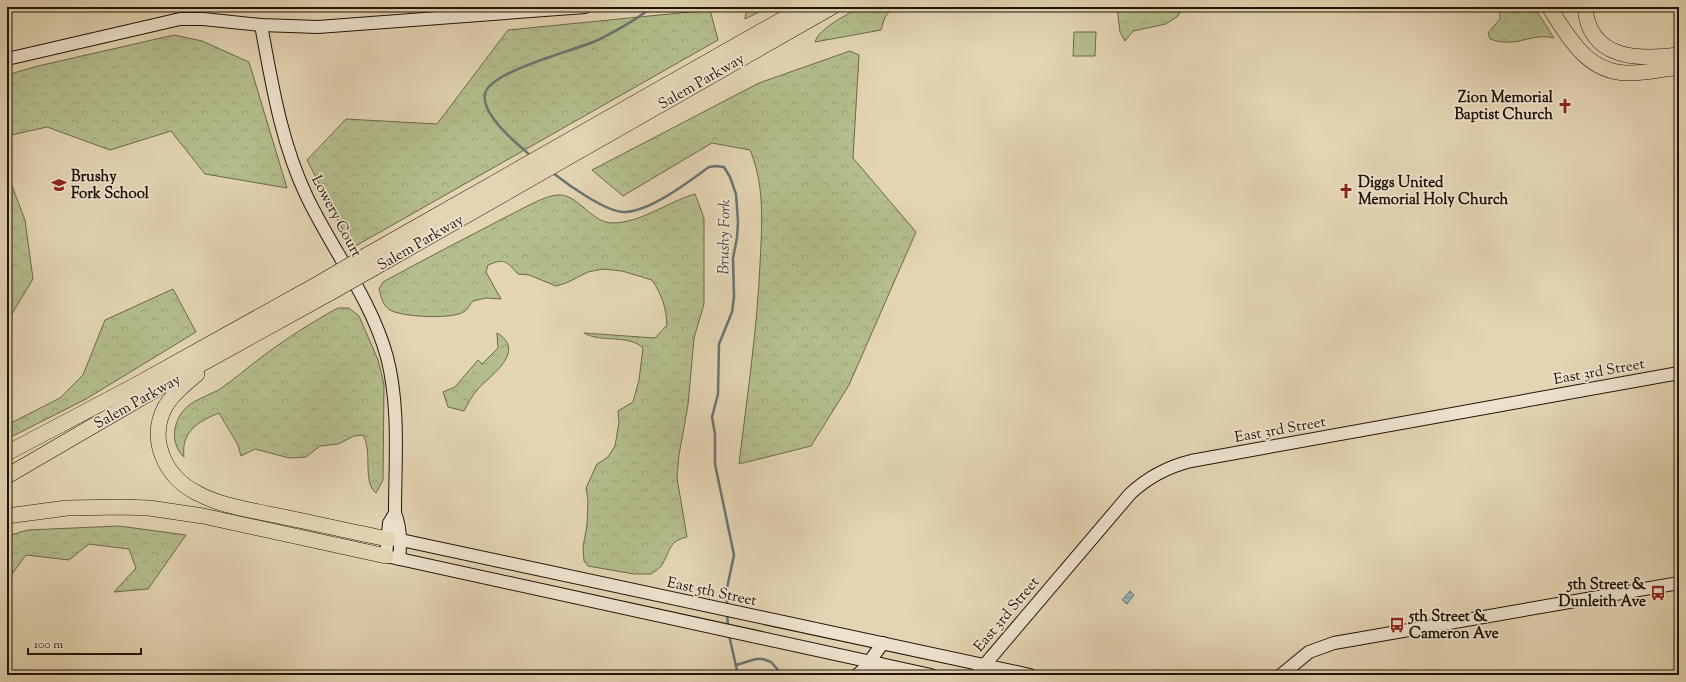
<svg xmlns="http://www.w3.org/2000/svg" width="1686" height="682" font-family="'Sorts Mill Goudy',serif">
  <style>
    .grass { fill: #b4bd8c; stroke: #6a684a }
    .forest { fill: url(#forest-crowns); stroke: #6a684a }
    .water { fill: url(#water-rules); stroke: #697571 }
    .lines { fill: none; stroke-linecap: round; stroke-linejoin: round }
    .stream { stroke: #697571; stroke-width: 2.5 }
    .secondary-casing { stroke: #201408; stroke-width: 14 }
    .highway-casing { stroke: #201408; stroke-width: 16 }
    .secondary { stroke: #ede3ce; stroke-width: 12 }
    .highway { stroke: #e3d4b3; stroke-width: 15 }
    .highway-bridge-casing { stroke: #201408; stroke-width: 16; stroke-linecap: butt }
    .highway-bridge { stroke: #e3d4b3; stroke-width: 15 }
    .labels { text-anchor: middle; stroke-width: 3.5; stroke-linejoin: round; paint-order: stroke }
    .street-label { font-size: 15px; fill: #201408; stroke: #ede3ce }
    .poi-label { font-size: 15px; font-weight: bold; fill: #201408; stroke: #ede3ce; text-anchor: start }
    .water-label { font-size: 16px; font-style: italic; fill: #4a4c45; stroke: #ede3ce }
  </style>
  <defs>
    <pattern id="forest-crowns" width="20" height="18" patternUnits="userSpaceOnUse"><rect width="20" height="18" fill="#b4bd8c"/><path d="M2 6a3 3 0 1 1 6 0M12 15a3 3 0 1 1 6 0" fill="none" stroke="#9aa277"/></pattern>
    <pattern id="water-rules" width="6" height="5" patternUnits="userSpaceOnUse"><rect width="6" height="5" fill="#99b5b7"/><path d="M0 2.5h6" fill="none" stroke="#7c9293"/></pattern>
  </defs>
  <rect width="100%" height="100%" fill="#e3d4b3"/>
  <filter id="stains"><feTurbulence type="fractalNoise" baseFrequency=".005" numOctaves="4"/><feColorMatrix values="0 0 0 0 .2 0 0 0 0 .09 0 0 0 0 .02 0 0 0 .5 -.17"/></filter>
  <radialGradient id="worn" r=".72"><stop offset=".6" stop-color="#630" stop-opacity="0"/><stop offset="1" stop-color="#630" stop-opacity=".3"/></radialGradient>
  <polygon class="grass" points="1074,32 1096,32 1095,56 1073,56"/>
  <g class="forest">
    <polygon points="747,7 769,7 745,19"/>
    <path d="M860,7H893L885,17L881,30L815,42C819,28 847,15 860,7Z"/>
    <polygon points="1117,7 1183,7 1178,16 1166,24 1133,31 1125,41 1120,32"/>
    <path d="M1502,7H1534L1554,38C1531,32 1517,49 1490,39L1488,33L1500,19V12L1498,10H1483Z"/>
    <polygon points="710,10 718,40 352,248 307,160 346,119 437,124 508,30"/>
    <polygon points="174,35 202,41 249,62 287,188 205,174 171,131 110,150 47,127 7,136 7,75 38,66"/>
    <path d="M850,51L859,55L853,158L916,232L849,385L811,446L739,464C747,397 757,331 760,264C762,226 765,185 750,150L712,143L623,196L592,170L759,83Z"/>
    <polygon points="7,173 25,220 33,279 7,322"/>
    <path d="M695,194L704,218V304L694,338L688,405L679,455L677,478L687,537C669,541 671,549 663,563C661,568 655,571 651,574H634L588,566L584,561L583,547L587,525L588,500L586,488L597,464L608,457L615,446L619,422L618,411L633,402L639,380L643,348C629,334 601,343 584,333L655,338L667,325C666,307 662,295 652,280L622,271L603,269L588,272L566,283L556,286L529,275L518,274C506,261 505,258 488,265L486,272L501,299L486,298L473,301C470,304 468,309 465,311C455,320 401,317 390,310C382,305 381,296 379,289L383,282C423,260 464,239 504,218C517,212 543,196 557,195C578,193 590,222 612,223C641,223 667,202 695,194Z"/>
    <polygon points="173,289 196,332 86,399 7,439 7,425 60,398 83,375 105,320"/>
    <path d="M338,308H349L359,316L378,360L384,384L383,480L376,493C362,482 373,452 363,435L354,436L338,444L320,446L306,457L289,458L255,449L241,456L238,445L219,413C197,422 181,432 184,457C171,445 172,425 183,411C192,400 208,396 220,389C235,379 249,366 263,356C287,338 312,322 338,308Z"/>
    <path d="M497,333C527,351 491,375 478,389C472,395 468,404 464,411L448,407L443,392L455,387L478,360L482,364L498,348Z"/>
    <polygon points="119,526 186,535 148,589 114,592 136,568 129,549 89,544 69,560 26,555 7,581 7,536 28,530"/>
  </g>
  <polygon class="water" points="1130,591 1134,595 1127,604 1122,600"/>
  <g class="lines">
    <g class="stream">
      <path d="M531,156C517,144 481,115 485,94C489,71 577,50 598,40C616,31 636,20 652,7"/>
      <path d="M553,173C567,184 607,213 625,212C651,211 688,182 709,167L715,166L724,167L730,177L736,194L738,222L737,238L733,258L734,297L732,312L719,344L718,394L712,417L715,434V464L734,555L727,588V606"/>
      <polyline points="727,613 728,626"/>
      <polyline points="729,635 738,675"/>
      <polyline points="736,665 756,659 763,659 771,662 779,671 790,675"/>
      <polyline points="796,675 806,675"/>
    </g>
    <g class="secondary-casing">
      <g id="secondary">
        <path d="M261,25C272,84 281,143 307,197C333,251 371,299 387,357C400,407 395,462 395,513C401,528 401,543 399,559"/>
        <polyline points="7,59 180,19 203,19 261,25 318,27 585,7"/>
        <polyline points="395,513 389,523 386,556 931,675"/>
        <polyline points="388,539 401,540 1030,675"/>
        <polyline points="857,675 864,669 883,643"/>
        <polyline points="872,675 880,664"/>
        <path d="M976,675L1130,494C1148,477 1167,467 1191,461L1679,373"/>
        <polyline points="1281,675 1309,652 1334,643 1679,583"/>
      </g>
    </g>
    <g class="highway-casing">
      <g id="highway">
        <path d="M1549,7C1569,38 1588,74 1630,73C1646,73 1663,69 1679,67"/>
        <path d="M1585,7C1589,60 1639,60 1679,55"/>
        <polyline points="367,255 804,7"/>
        <polyline points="374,268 832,7"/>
        <path d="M197,374C185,384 173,394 165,407C148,440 165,477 197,493C219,505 245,509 269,514C309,522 348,531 388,539"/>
        <polyline points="7,453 134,386 323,281"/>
        <polyline points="7,476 165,384 330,293"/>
        <polyline points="7,516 67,508 122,507 149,508 203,516 386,556"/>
      </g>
    </g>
    <use href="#secondary" class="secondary"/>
    <use href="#highway" class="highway"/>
    <g class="highway-bridge-casing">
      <g id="highway-bridge">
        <polyline points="323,281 367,255"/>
        <polyline points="330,293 374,268"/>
      </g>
    </g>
    <use href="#highway-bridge" class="highway-bridge"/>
  </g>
  <defs>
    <g id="church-bare" transform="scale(1.2)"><path d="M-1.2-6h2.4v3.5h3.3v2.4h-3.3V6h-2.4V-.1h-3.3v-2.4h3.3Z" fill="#8f2418" stroke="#ede3ce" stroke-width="2.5" paint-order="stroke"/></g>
    <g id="school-bare" transform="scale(1.2)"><path d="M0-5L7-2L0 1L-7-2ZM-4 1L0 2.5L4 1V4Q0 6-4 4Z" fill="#8f2418" stroke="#ede3ce" stroke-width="2.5" paint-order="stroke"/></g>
    <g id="bus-bare" transform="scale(1.2)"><path d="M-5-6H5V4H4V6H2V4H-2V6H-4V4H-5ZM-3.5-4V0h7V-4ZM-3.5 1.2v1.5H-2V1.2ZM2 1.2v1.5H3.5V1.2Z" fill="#8f2418" stroke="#ede3ce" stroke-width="2.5" paint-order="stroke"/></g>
  </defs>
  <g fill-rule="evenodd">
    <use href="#church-bare" x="1565" y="106"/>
    <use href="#school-bare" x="59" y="185"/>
    <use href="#church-bare" x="1346" y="191"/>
    <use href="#bus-bare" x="1658" y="593"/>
    <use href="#bus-bare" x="1397" y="625"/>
  </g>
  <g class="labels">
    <g class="street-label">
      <text transform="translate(701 81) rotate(-30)" y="5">Salem Parkway</text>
      <text transform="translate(337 216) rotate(62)" y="5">Lowery Court</text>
      <text transform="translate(420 242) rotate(-30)" y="5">Salem Parkway</text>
      <text transform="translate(1599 371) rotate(-10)" y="5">East 3rd Street</text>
      <text transform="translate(137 401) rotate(-29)" y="5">Salem Parkway</text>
      <text transform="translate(1280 429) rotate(-10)" y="5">East 3rd Street</text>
      <text transform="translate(712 591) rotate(12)" y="5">East 5th Street</text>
      <text transform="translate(1006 614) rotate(-50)" y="5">East 3rd Street</text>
    </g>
    <g class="poi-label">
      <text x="1553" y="102" text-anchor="end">Zion Memorial<tspan x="1553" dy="17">Baptist Church</tspan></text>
      <text x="71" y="181">Brushy<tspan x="71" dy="17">Fork School</tspan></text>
      <text x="1358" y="187">Diggs United<tspan x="1358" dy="17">Memorial Holy Church</tspan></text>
      <text x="1646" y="589" text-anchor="end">5th Street &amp;<tspan x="1646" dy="17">Dunleith Ave</tspan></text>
      <text x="1409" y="621">5th Street &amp;<tspan x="1409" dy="17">Cameron Ave</tspan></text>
    </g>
    <g class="water-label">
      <text transform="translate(723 237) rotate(-89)" y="6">Brushy Fork</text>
    </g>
  </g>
  <rect width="1686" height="682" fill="none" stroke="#e3d4b3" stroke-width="24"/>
  <rect x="8" y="8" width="1670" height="666" fill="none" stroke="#201408" stroke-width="2"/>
  <rect x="12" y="12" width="1662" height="658" fill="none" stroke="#201408"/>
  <path d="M28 648v6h113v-6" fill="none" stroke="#201408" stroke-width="2"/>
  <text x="34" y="648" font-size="12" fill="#201408" stroke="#ede3ce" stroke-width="3" paint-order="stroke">100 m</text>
  <rect width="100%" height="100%" filter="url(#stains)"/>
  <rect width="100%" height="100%" fill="url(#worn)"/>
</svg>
